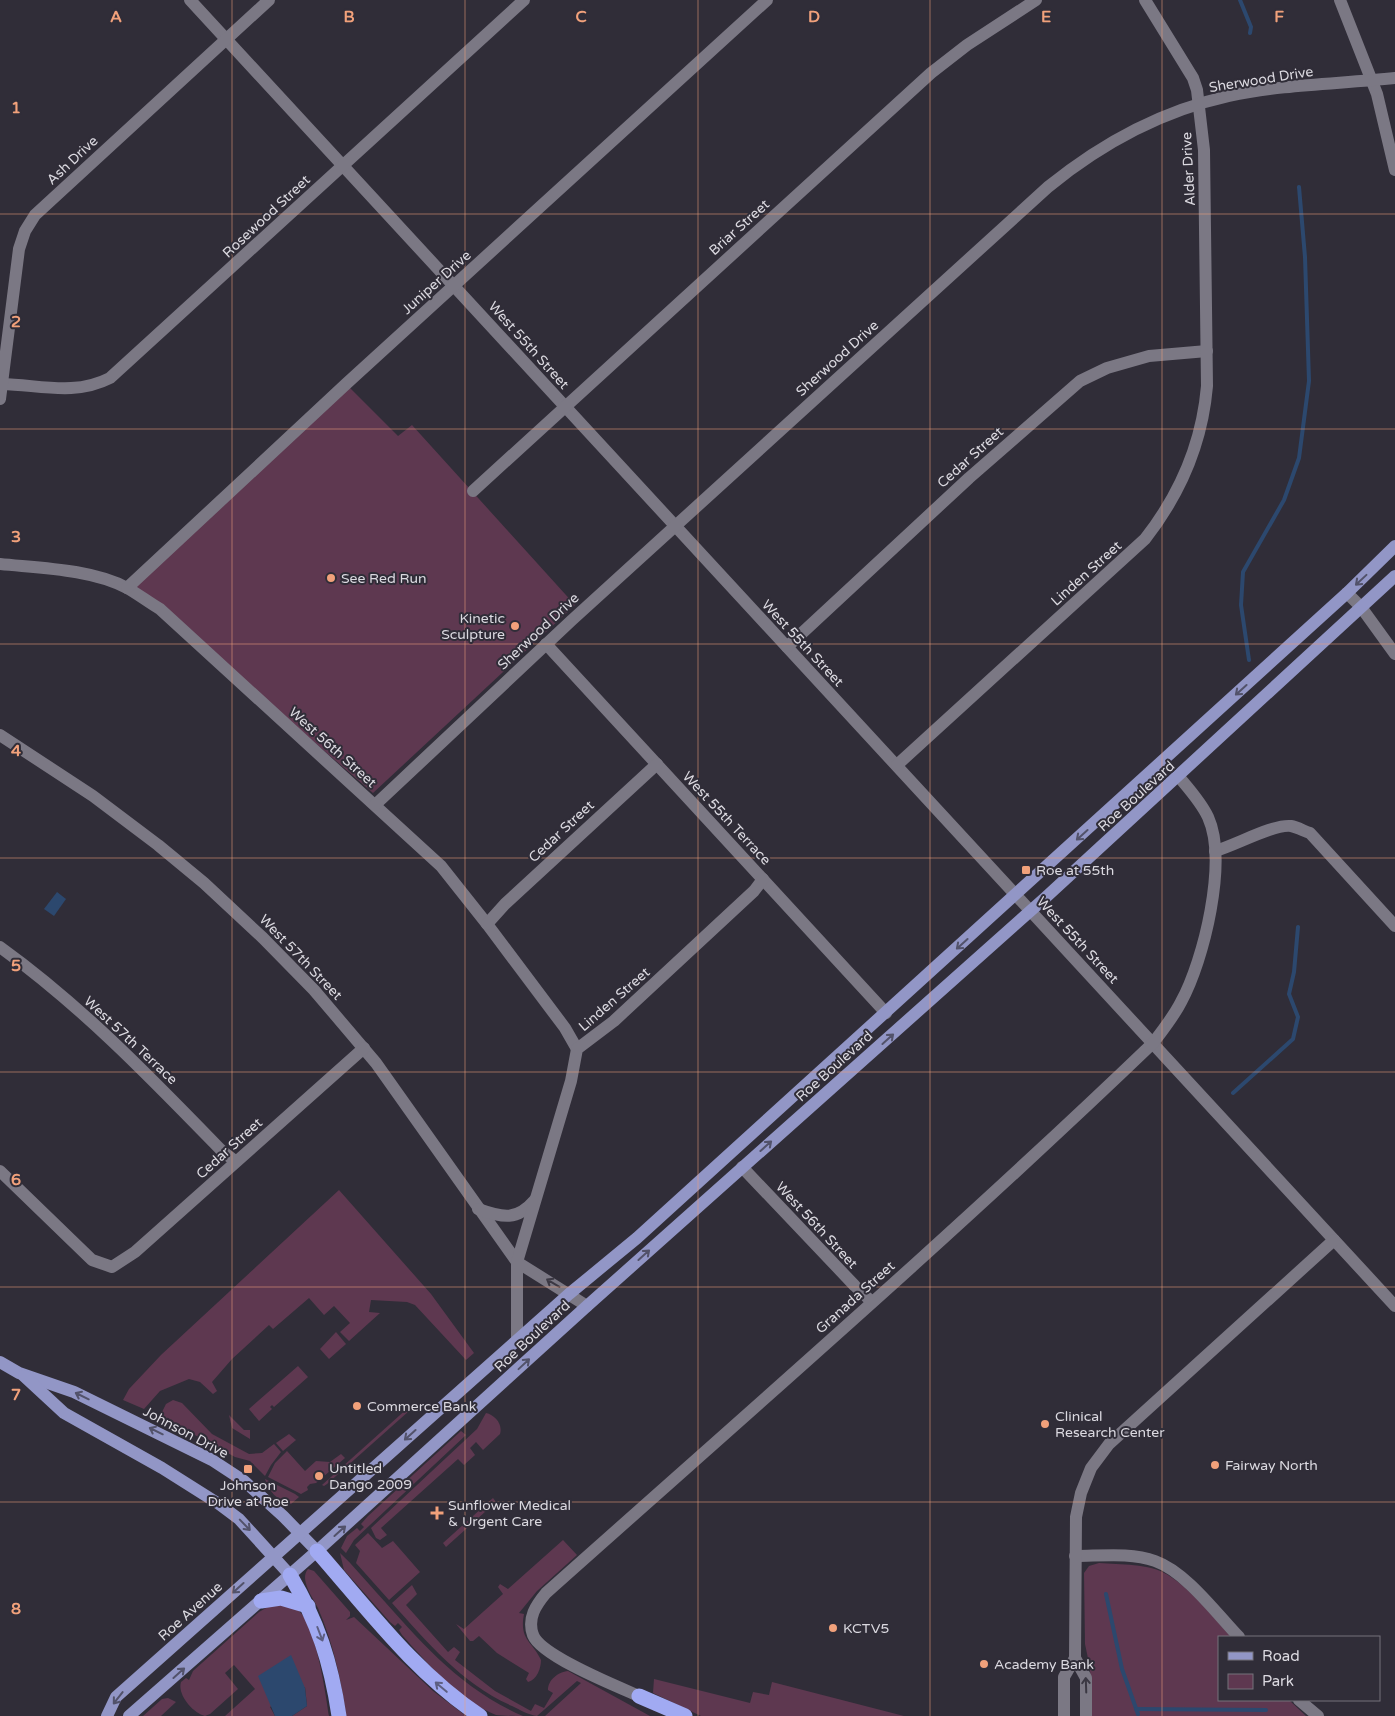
<svg xmlns="http://www.w3.org/2000/svg" width="1395" height="1716" font-family="'Varela Round',sans-serif">
  <style>
    .green { fill: #5e3850 }
    .water { fill: #2c486e }
    .lines { fill: none; stroke-linecap: round; stroke-linejoin: round }
    .stream { stroke: #2c486e; stroke-width: 4 }
    .minor { stroke: #7b7884; stroke-width: 12 }
    .major { stroke: #9296c6; stroke-width: 12 }
    .highway { stroke: #a1aaf2; stroke-width: 15 }
    .oneway { stroke: #52526a }
    .oneway2 { stroke: #3b3843 }
    .oneway3 { stroke: #5d5f82 }
    .grid { fill: none; stroke: #f1a17b; stroke-width: 1; stroke-opacity: 0.55 }
    .poi-dot { fill: #f1a17b; stroke: #302d38; stroke-width: 2 }
    .labels { text-anchor: middle; stroke-width: 4; stroke-linejoin: round; paint-order: stroke }
    .street-label { font-size: 14px; fill: #dbd9e0; stroke: #302d38 }
    .poi-label { font-size: 14px; fill: #dbd9e0; stroke: #302d38; text-anchor: start }
    .grid-label { font-size: 16px; text-anchor: middle; font-weight: bold; fill: #f1a17b; stroke: #302d38; stroke-width: 4; stroke-linejoin: round; paint-order: stroke }
  </style>
  <rect width="100%" height="100%" fill="#302d38"/>
  <g class="green">
    <polygon points="346,384 398,436 412,425 575,605 373,793 160,609 127,588"/>
    <polygon points="339,1190 431,1294 474,1353 466,1360 415,1305 407,1302 371,1300 369,1312 380,1313 349,1341 340,1332 350,1323 334,1306 324,1315 309,1298 273,1329 269,1325 232,1359 212,1382 217,1391 213,1394 200,1382 189,1379 160,1391 144,1409 123,1400 129,1389 161,1355"/>
    <polygon points="336,1332 346,1344 329,1359 320,1349"/>
    <polygon points="298,1366 308,1377 274,1407 272,1405 270,1407 272,1409 259,1421 249,1409"/>
    <polygon points="173,1400 182,1403 212,1434 249,1454 262,1453 274,1444 281,1452 271,1465 265,1476 250,1461 235,1457 160,1416 166,1404"/>
    <polygon points="409,1407 409,1411 327,1484 324,1486 322,1485"/>
    <path d="M486,1413C495,1415 503,1424 500,1434L483,1450L476,1442L470,1448L475,1455L464,1465L458,1459L381,1528L387,1535L380,1540L376,1538L371,1528L477,1429Z"/>
    <polygon points="229,1415 244,1430 250,1430 250,1439 232,1428"/>
    <polygon points="461,1431 466,1435 354,1540 346,1553 341,1548 347,1536 357,1528 360,1531 364,1527 361,1524 368,1516"/>
    <polygon points="289,1434 296,1440 283,1451 276,1443"/>
    <polygon points="287,1451 305,1471 316,1461 330,1462 341,1454 345,1458 316,1483 310,1484 307,1487 308,1490 301,1494 268,1477 275,1463"/>
    <path d="M265,1479L295,1494L299,1497L291,1504C277,1500 269,1492 265,1479Z"/>
    <polygon points="493,1498 496,1502 446,1547 443,1543"/>
    <polygon points="368,1533 382,1548 393,1541 420,1572 389,1600 356,1563 360,1551 355,1545"/>
    <path d="M563,1540L577,1555L537,1591L519,1613L524,1614C519,1640 532,1641 541,1660C541,1668 537,1680 528,1682L526,1679L529,1673L497,1653L479,1636L473,1641H470L456,1624L464,1629L503,1594L498,1587L500,1584L508,1589Z"/>
    <path d="M340,1553C353,1565 364,1579 376,1592C422,1643 459,1688 523,1716C515,1716 503,1716 496,1715C460,1701 427,1663 402,1635L399,1630L402,1627L398,1623L395,1626L390,1622L344,1570Z"/>
    <path d="M1099,1563C1120,1565 1149,1563 1168,1575C1192,1590 1212,1616 1231,1637H1219V1700H1289L1306,1716H1091L1090,1668L1085,1644L1084,1573L1089,1566Z"/>
    <path d="M308,1569L314,1571L350,1612V1616L346,1620L354,1617L433,1691L466,1716H346C341,1678 333,1643 318,1608C313,1598 299,1579 308,1569Z"/>
    <path d="M412,1585L417,1594L406,1605L448,1652L454,1647L460,1652L455,1660L495,1691L531,1711L535,1704L544,1708L553,1693L548,1690C548,1680 558,1672 568,1671L650,1716H545L581,1683L577,1681L537,1716C529,1715 520,1710 512,1706C462,1684 428,1643 392,1603Z"/>
    <path d="M273,1604C280,1605 290,1605 296,1609C315,1618 326,1695 329,1716H292L307,1706L305,1687L270,1707L275,1716H225L255,1689L234,1665L225,1673L238,1689L210,1714L205,1716C193,1713 177,1695 181,1682L186,1678L189,1680L193,1671L259,1612Z"/>
    <polygon points="654,1679 750,1703 753,1692 769,1695 772,1682 904,1716 701,1716 653,1693"/>
    <polygon points="168,1698 176,1702 161,1716 143,1716 162,1699"/>
  </g>
  <g class="water">
    <polygon points="57,892 66,899 54,916 44,909"/>
    <polygon points="291,1655 305,1688 307,1706 292,1716 275,1716 258,1676"/>
  </g>
  <g class="lines">
    <g class="stream">
      <polyline points="1240,0 1251,27 1250,33"/>
      <polyline points="1249,660 1241,605 1243,572 1284,500 1299,458 1309,381 1305,257 1299,187"/>
      <polyline points="1233,1093 1293,1039 1298,1017 1289,994 1294,972 1298,927"/>
      <polyline points="1106,1594 1122,1669 1138,1714"/>
      <polyline points="1136,1709 1266,1710"/>
    </g>
    <g class="minor">
      <polyline points="190,0 1395,1306"/>
      <polyline points="1340,0 1377,94 1395,170"/>
      <path d="M2,384C40,385 75,396 110,378L524,0"/>
      <polyline points="0,399 19,249 25,231 35,215 269,0"/>
      <polyline points="473,491 931,73 967,45 1036,0"/>
      <path d="M0,564C38,568 92,569 127,588C138,594 148,602 160,609L441,866L487,924L565,1028L577,1049"/>
      <polyline points="127,588 346,384 767,0"/>
      <polyline points="1347,593 1361,607 1395,654"/>
      <polyline points="546,644 886,1013"/>
      <polyline points="787,647 969,478 1080,381 1107,368 1149,356 1207,351"/>
      <polyline points="0,735 93,796 158,845 204,883 263,938 314,990 376,1063 517,1262 587,1306"/>
      <path d="M897,765L1145,539C1181,493 1202,444 1207,386L1204,150L1197,90L1193,78L1145,0"/>
      <path d="M375,805L572,620L1048,187C1102,143 1161,111 1229,96C1284,84 1340,84 1395,78"/>
      <path d="M1215,851C1236,845 1273,824 1291,826C1297,827 1304,831 1310,833L1395,926"/>
      <polyline points="487,924 505,904 657,764"/>
      <path d="M0,947C82,1006 152,1079 222,1151L235,1161"/>
      <polyline points="742,1167 855,1286 872,1302"/>
      <polyline points="0,1171 92,1260 112,1267 135,1252 364,1048"/>
      <path d="M478,1209C503,1218 517,1221 535,1200"/>
      <polyline points="517,1340 517,1262 571,1081 577,1049 614,1021 754,891 763,879"/>
      <path d="M1075,1556C1100,1556 1131,1552 1155,1561C1186,1572 1216,1613 1239,1637"/>
      <path d="M639,1696C616,1686 541,1656 533,1635C527,1618 536,1605 546,1593C750,1411 956,1232 1153,1043C1163,1030 1174,1016 1181,1002C1204,960 1228,861 1208,817C1201,802 1189,789 1179,777"/>
      <polyline points="1299,1700 1318,1716"/>
      <polyline points="1064,1716 1064,1677 1075,1658"/>
      <polyline points="1086,1716 1086,1678 1075,1658 1076,1517 1081,1493 1091,1468 1109,1444 1334,1240"/>
    </g>
    <g class="major">
      <polyline points="0,1362 19,1373 74,1392 212,1460 244,1481 283,1516 317,1551"/>
      <polyline points="24,1376 64,1413 162,1468 219,1504 239,1519 290,1575"/>
      <polyline points="107,1716 116,1697 569,1294 637,1238 1347,593 1395,546"/>
      <polyline points="129,1716 317,1551 587,1306 1045,898 1395,576"/>
    </g>
    <g class="highway">
      <path d="M317,1551C368,1609 415,1673 480,1716"/>
      <path d="M290,1575C318,1622 331,1662 339,1716"/>
      <polyline points="261,1601 281,1598 308,1606"/>
      <polyline points="639,1696 685,1716"/>
    </g>
  </g>
  <defs><path id="oneway-shaft" d="M-6 0H5M1.5-3L5.5 0L1.5 3" fill="none" stroke-width="1.6" stroke-linecap="round" stroke-linejoin="round" transform="scale(1.25)"/></defs>
  <g class="oneway">
    <use href="#oneway-shaft" transform="translate(1361 580) rotate(137)"/>
    <use href="#oneway-shaft" transform="translate(1241 690) rotate(138)"/>
    <use href="#oneway-shaft" transform="translate(1082 835) rotate(138)"/>
    <use href="#oneway-shaft" transform="translate(962 944) rotate(138)"/>
    <use href="#oneway-shaft" transform="translate(888 1039) rotate(-42)"/>
    <use href="#oneway-shaft" transform="translate(766 1146) rotate(-42)"/>
    <use href="#oneway-shaft" transform="translate(644 1255) rotate(-42)"/>
    <use href="#oneway-shaft" transform="translate(524 1364) rotate(-43)"/>
    <use href="#oneway-shaft" transform="translate(82 1396) rotate(-154)"/>
    <use href="#oneway-shaft" transform="translate(156 1431) rotate(-154)"/>
    <use href="#oneway-shaft" transform="translate(410 1435) rotate(138)"/>
    <use href="#oneway-shaft" transform="translate(245 1525) rotate(46)"/>
    <use href="#oneway-shaft" transform="translate(340 1531) rotate(-42)"/>
    <use href="#oneway-shaft" transform="translate(238 1588) rotate(138)"/>
    <use href="#oneway-shaft" transform="translate(179 1673) rotate(-42)"/>
    <use href="#oneway-shaft" transform="translate(118 1698) rotate(128)"/>
  </g>
  <g class="oneway2">
    <use href="#oneway-shaft" transform="translate(553 1283) rotate(-149)"/>
    <use href="#oneway-shaft" transform="translate(1086 1685) rotate(-92)"/>
  </g>
  <g class="oneway3">
    <use href="#oneway-shaft" transform="translate(320 1634) rotate(69)"/>
    <use href="#oneway-shaft" transform="translate(441 1687) rotate(-140)"/>
  </g>
  <path class="grid" d="M232,0V1716M465,0V1716M698,0V1716M930,0V1716M1162,0V1716M0,214H1395M0,429H1395M0,644H1395M0,858H1395M0,1072H1395M0,1287H1395M0,1502H1395"/>
  <g class="poi-dot">
    <circle cx="331" cy="578" r="5"/>
    <circle cx="515" cy="626" r="5"/>
    <rect x="1021" y="865" width="10" height="10" rx="2.5"/>
    <circle cx="357" cy="1406" r="5"/>
    <circle cx="1045" cy="1424" r="5"/>
    <circle cx="1215" cy="1465" r="5"/>
    <rect x="243" y="1464" width="10" height="10" rx="2.5"/>
    <circle cx="319" cy="1476" r="5"/>
    <path d="M434.5 1505.5h5v5h5v5h-5v5h-5v-5h-5v-5h5z"/>
    <circle cx="833" cy="1628" r="5"/>
    <circle cx="984" cy="1664" r="5"/>
  </g>
  <g class="labels">
    <g class="street-label">
      <text transform="translate(1261 79) rotate(-9)" y="5">Sherwood Drive</text>
      <text transform="translate(72 160) rotate(-43)" y="5">Ash Drive</text>
      <text transform="translate(1188 169) rotate(-93)" y="5">Alder Drive</text>
      <text transform="translate(266 216) rotate(-43)" y="5">Rosewood Street</text>
      <text transform="translate(739 227) rotate(-42)" y="5">Briar Street</text>
      <text transform="translate(436 282) rotate(-42)" y="5">Juniper Drive</text>
      <text transform="translate(529 345) rotate(48)" y="5">West 55th Street</text>
      <text transform="translate(837 358) rotate(-42)" y="5">Sherwood Drive</text>
      <text transform="translate(970 457) rotate(-42)" y="5">Cedar Street</text>
      <text transform="translate(1086 573) rotate(-42)" y="5">Linden Street</text>
      <text transform="translate(538 631) rotate(-43)" y="5">Sherwood Drive</text>
      <text transform="translate(803 643) rotate(47)" y="5">West 55th Street</text>
      <text transform="translate(333 747) rotate(42)" y="5">West 56th Street</text>
      <text transform="translate(1136 796) rotate(-42)" y="5">Roe Boulevard</text>
      <text transform="translate(727 818) rotate(47)" y="5">West 55th Terrace</text>
      <text transform="translate(561 831) rotate(-43)" y="5">Cedar Street</text>
      <text transform="translate(1078 940) rotate(47)" y="5">West 55th Street</text>
      <text transform="translate(301 957) rotate(46)" y="5">West 57th Street</text>
      <text transform="translate(614 999) rotate(-41)" y="5">Linden Street</text>
      <text transform="translate(131 1040) rotate(43)" y="5">West 57th Terrace</text>
      <text transform="translate(834 1066) rotate(-42)" y="5">Roe Boulevard</text>
      <text transform="translate(229 1148) rotate(-42)" y="5">Cedar Street</text>
      <text transform="translate(817 1225) rotate(47)" y="5">West 56th Street</text>
      <text transform="translate(855 1297) rotate(-42)" y="5">Granada Street</text>
      <text transform="translate(532 1336) rotate(-43)" y="5">Roe Boulevard</text>
      <text transform="translate(186 1432) rotate(28)" y="5">Johnson Drive</text>
      <text transform="translate(190 1611) rotate(-42)" y="5">Roe Avenue</text>
    </g>
    <g class="poi-label">
      <text x="341" y="583">See Red Run</text>
      <text x="505" y="623" text-anchor="end">Kinetic<tspan x="505" dy="16">Sculpture</tspan></text>
      <text x="1036" y="875">Roe at 55th</text>
      <text x="367" y="1411">Commerce Bank</text>
      <text x="1055" y="1421">Clinical<tspan x="1055" dy="16">Research Center</tspan></text>
      <text x="1225" y="1470">Fairway North</text>
      <text x="329" y="1473">Untitled<tspan x="329" dy="16">Dango 2009</tspan></text>
      <text x="248" y="1490" text-anchor="middle">Johnson<tspan x="248" dy="16">Drive at Roe</tspan></text>
      <text x="448" y="1510">Sunflower Medical<tspan x="448" dy="16">&amp; Urgent Care</tspan></text>
      <text x="843" y="1633">KCTV5</text>
      <text x="994" y="1669">Academy Bank</text>
    </g>
  </g>
  <g class="grid-label">
    <text x="116" y="22">A</text>
    <text x="349" y="22">B</text>
    <text x="581" y="22">C</text>
    <text x="814" y="22">D</text>
    <text x="1046" y="22">E</text>
    <text x="1279" y="22">F</text>
    <text x="16" y="113">1</text>
    <text x="16" y="327">2</text>
    <text x="16" y="542">3</text>
    <text x="16" y="756">4</text>
    <text x="16" y="971">5</text>
    <text x="16" y="1185">6</text>
    <text x="16" y="1400">7</text>
    <text x="16" y="1614">8</text>
  </g>
  <rect x="1218" y="1636" width="162" height="65" fill="#302d38" stroke="#74727b"/>
  <rect x="1228" y="1652" width="25" height="8" fill="#9296c6" stroke="#74727b"/>
  <text x="1262" y="1661" font-size="15" fill="#dbd9e0">Road</text>
  <rect x="1228" y="1674" width="25" height="15" fill="#5e3850" stroke="#74727b"/>
  <text x="1262" y="1686" font-size="15" fill="#dbd9e0">Park</text>
</svg>
